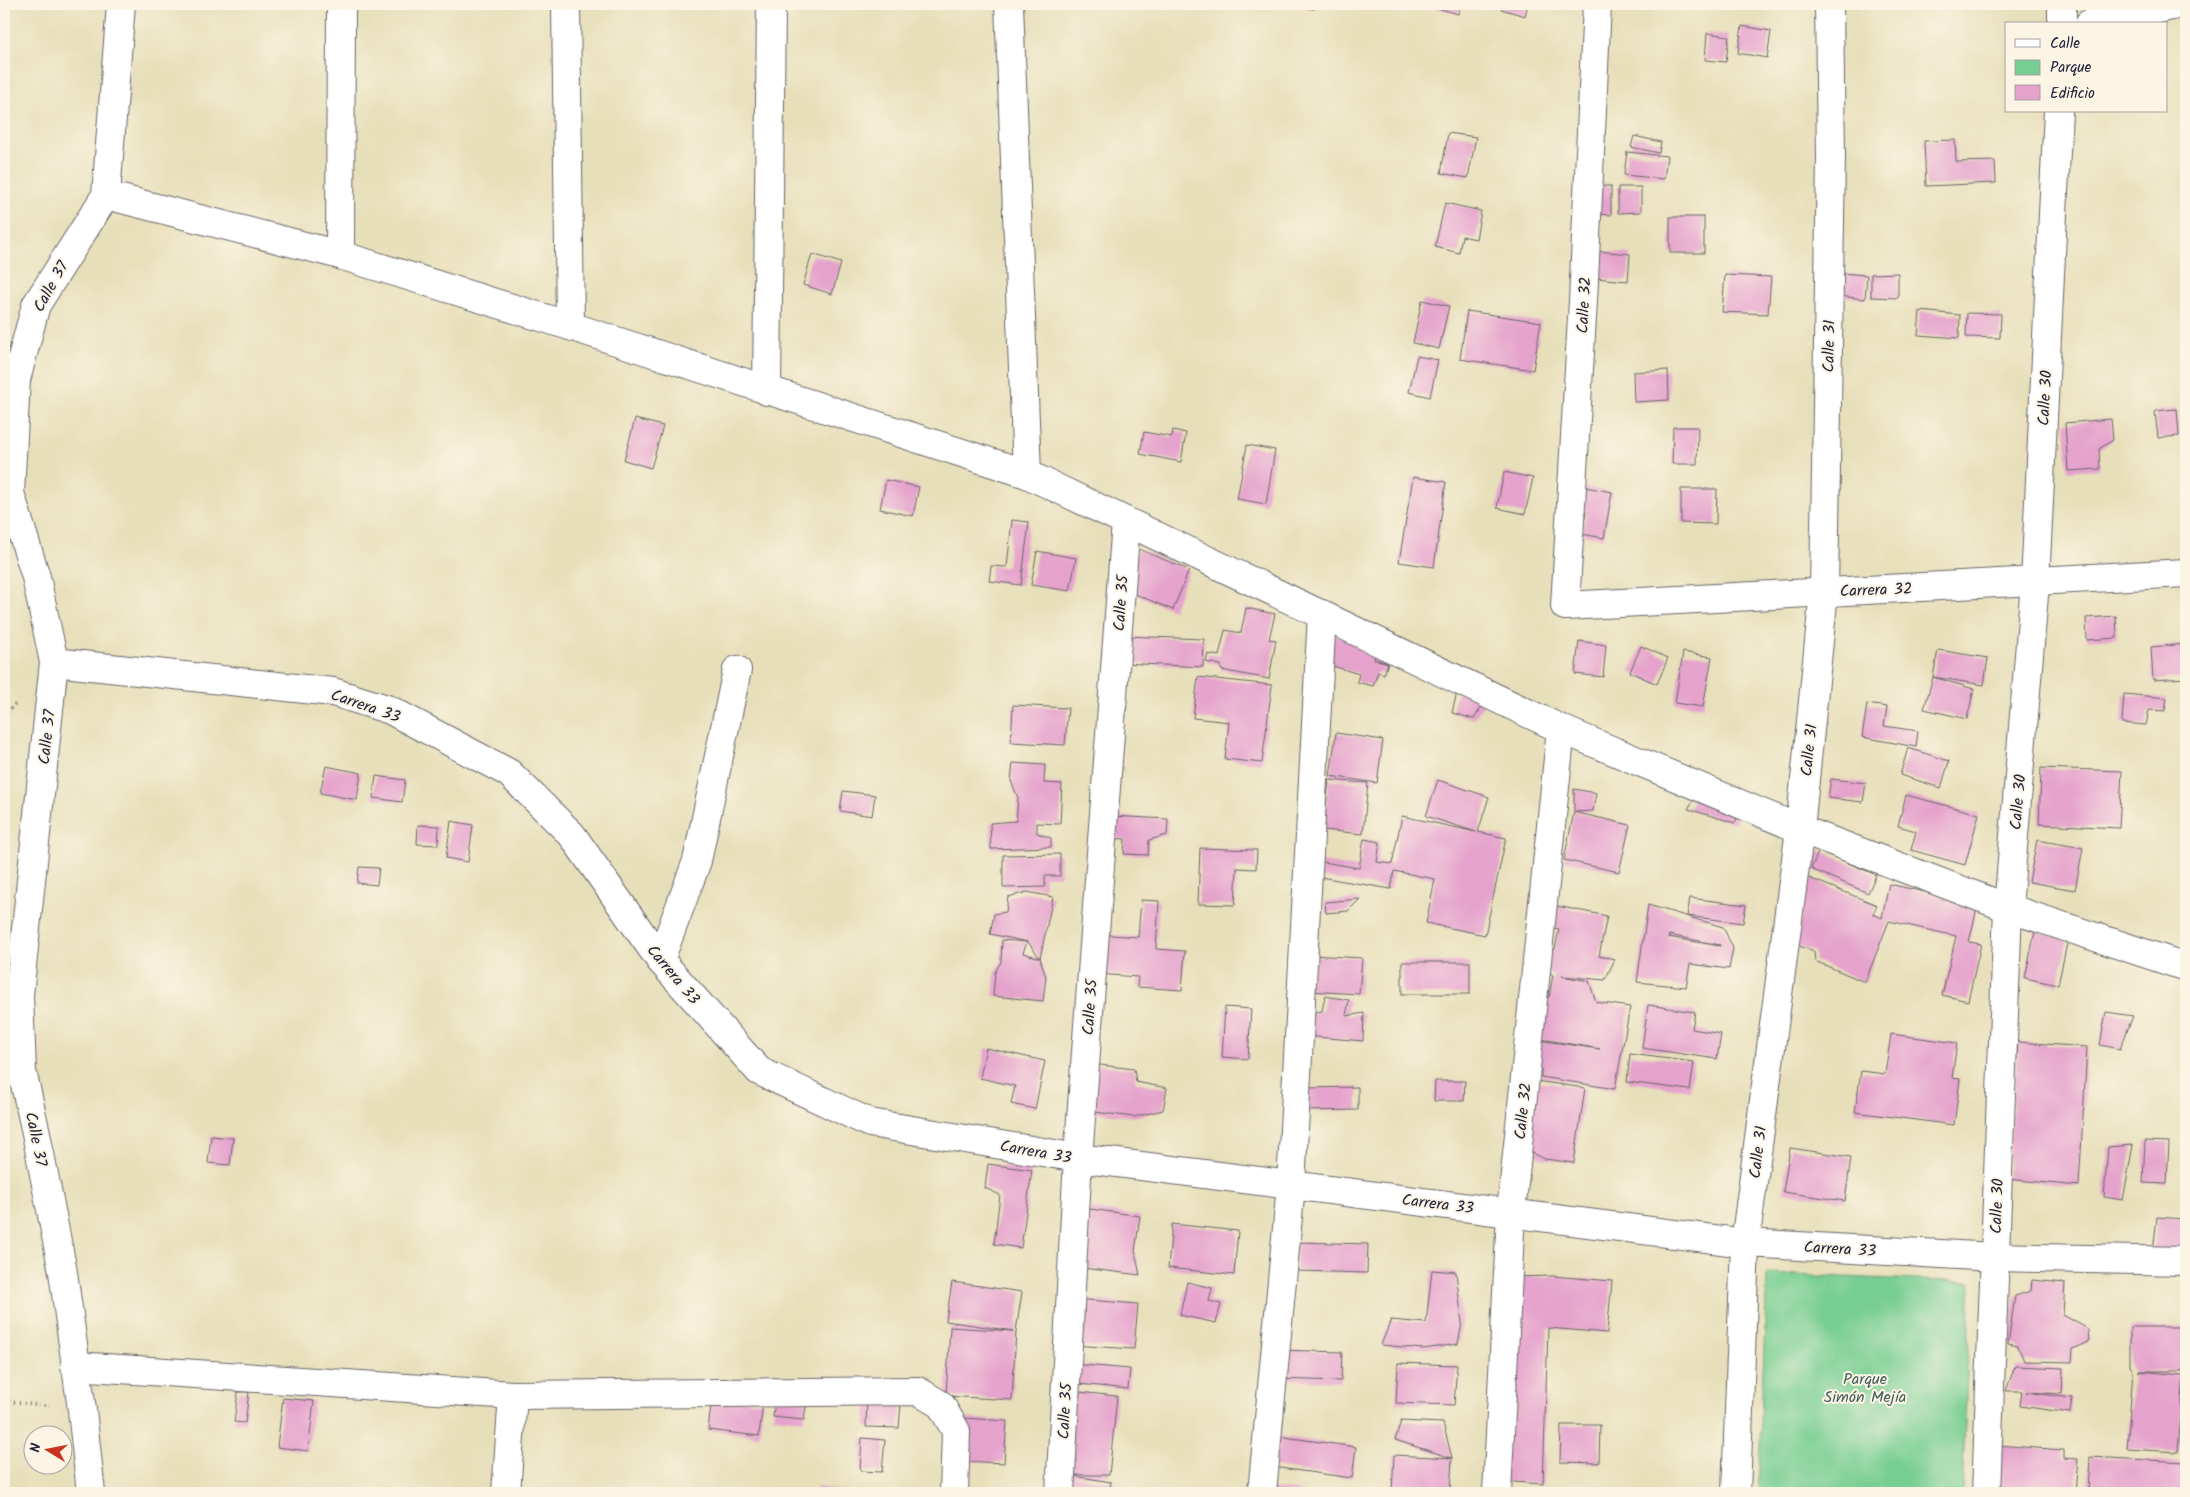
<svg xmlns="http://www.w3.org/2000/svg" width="2190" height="1497" font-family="Kalam,sans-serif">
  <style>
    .green { fill: #77ce92; stroke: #4c7866 }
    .building { fill: #e5a2cc; fill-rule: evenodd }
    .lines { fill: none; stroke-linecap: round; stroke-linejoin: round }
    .minor-casing { stroke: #676467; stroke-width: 30 }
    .path { stroke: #676467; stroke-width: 3; stroke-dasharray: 1 4; stroke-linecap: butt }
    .minor { stroke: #fff; stroke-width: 28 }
    .labels { text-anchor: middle; stroke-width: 4; stroke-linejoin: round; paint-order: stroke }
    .street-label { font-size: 16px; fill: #22223b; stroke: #fcf5e5 }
    .park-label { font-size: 16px; fill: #405e59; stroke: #fcf5e5 }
  </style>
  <rect width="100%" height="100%" fill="#fcf5e5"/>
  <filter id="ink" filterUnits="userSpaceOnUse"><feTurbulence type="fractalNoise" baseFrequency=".02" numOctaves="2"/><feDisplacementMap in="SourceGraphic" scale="10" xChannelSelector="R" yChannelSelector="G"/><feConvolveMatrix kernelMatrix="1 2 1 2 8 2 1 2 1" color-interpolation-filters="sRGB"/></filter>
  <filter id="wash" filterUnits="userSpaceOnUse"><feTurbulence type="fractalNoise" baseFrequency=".0096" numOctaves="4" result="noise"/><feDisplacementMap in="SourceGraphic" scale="20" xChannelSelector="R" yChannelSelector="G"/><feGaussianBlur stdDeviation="1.12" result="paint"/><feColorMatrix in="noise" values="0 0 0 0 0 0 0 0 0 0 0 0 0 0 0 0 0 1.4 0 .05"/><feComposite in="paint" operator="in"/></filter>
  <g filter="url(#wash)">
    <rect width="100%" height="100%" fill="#e7dfba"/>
    <polygon class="green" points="1767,1274 1971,1282 1962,1493 1758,1493"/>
    <g id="blocks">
      <g class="building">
        <polygon points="1297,4 1315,4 1314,9 1296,5"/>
        <polygon points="1438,4 1461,4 1458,14 1437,8"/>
        <polygon points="1502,4 1528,4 1525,16 1501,9"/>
        <polygon points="1742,26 1771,31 1767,58 1738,53"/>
        <polygon points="1707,33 1729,36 1726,62 1705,60"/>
        <polygon points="1448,133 1476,137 1468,178 1441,173"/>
        <polygon points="1634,136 1661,142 1659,153 1631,147"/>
        <polygon points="1955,140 1956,162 1995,161 1996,183 1926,186 1924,141"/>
        <polygon points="1627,152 1667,156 1664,179 1624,175"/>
        <polygon points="1597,186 1611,186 1611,215 1597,214"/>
        <polygon points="1618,187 1641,187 1641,212 1618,213"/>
        <polygon points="1445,203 1481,211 1476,239 1462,236 1459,253 1435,247"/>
        <rect x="1670" y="217" width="34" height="36"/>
        <polygon points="1597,251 1630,254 1628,281 1595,278"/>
        <polygon points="812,254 841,263 832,294 803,285"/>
        <polygon points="1840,273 1867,275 1865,299 1838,296"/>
        <polygon points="1898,273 1898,298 1871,297 1871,274"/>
        <polygon points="1725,275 1771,277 1768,314 1722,312"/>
        <polygon points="1422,300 1449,306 1439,349 1413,343"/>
        <polygon points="1467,311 1541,322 1533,370 1460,359"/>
        <polygon points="1920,311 1960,315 1959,338 1918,335"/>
        <polygon points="1967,313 2001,314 2000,338 1966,337"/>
        <polygon points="1417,356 1438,360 1430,397 1409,392"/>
        <polygon points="1668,370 1669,400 1634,402 1633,372"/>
        <polygon points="2177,409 2179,436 2158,438 2155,411"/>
        <polygon points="635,419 663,426 651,468 624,460"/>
        <polygon points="2111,419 2113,440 2099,449 2100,469 2068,471 2065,423"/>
        <polygon points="1673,427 1698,427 1697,464 1672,464"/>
        <polygon points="1173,430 1186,433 1181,462 1140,454 1144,432 1172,437"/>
        <polygon points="1247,445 1275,450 1266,504 1237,499"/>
        <polygon points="1504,472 1533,478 1525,514 1497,508"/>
        <polygon points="1413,477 1446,482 1434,567 1399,562"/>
        <polygon points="886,480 919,487 913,516 880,509"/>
        <polygon points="1585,487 1612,492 1604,538 1582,534 1586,512 1581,512"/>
        <polygon points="1681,489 1717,489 1716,524 1681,523"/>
        <polygon points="1012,520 1029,522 1021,585 989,581 991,566 1007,567"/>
        <polygon points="1139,549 1189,570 1173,610 1123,589"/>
        <polygon points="1037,551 1076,558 1070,591 1031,585"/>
        <polygon points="1246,608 1275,614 1269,639 1276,640 1269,679 1221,670 1221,665 1206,662 1208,654 1219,656 1225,630 1241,633"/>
        <polygon points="2116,616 2117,638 2087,640 2086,618"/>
        <polygon points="1329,633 1377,648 1374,659 1388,663 1384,674 1378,672 1373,686 1357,682 1359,674 1320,662"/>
        <polygon points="1124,636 1204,639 1203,667 1122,663"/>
        <polygon points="1579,641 1606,645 1603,677 1575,674"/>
        <polygon points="2186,644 2186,678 2153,680 2151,647"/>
        <polygon points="1641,646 1668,658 1657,684 1630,672"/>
        <polygon points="1938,650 1988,658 1984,685 1933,677 1974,689 1967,719 1924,709 1933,677"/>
        <polygon points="1683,652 1712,657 1703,707 1675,703"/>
        <polygon points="1198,677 1272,685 1262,763 1225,759 1229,722 1193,718"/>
        <polygon points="1457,692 1486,700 1474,719 1452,713"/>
        <polygon points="2124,694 2167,698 2165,711 2149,710 2146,725 2122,723"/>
        <polygon points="1867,704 1887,707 1884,726 1918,731 1916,747 1862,737"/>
        <polygon points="1013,705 1068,708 1065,745 1011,742"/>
        <polygon points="1336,733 1383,740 1377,783 1330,776"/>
        <polygon points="1908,748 1949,761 1941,788 1900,775"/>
        <polygon points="1013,763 1045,765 1044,783 1062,784 1060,824 1037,823 1037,833 1051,838 1051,847 991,849 990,823 1016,821 1018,798 1011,781"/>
        <polygon points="326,766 361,773 357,800 320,793"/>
        <polygon points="2041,768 2122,771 2119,828 2039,824"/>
        <polygon points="376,776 405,780 402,802 373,798"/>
        <polygon points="1831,779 1866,783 1863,802 1828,798"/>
        <polygon points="1329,780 1368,783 1363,834 1313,829 1316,806 1326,806"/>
        <polygon points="1438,780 1489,797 1478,832 1506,838 1485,935 1426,923 1435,879 1394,871 1391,889 1314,876 1317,861 1359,868 1364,839 1380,842 1377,862 1392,864 1402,816 1476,832 1426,816"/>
        <polygon points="1574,789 1596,793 1593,811 1574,812 1630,825 1619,872 1564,860 1574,812"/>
        <polygon points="843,791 875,795 872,816 840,811"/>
        <polygon points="1698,793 1741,806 1735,823 1688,809"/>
        <polygon points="1906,795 1979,814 1965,865 1911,850 1916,831 1898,826"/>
        <polygon points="1110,816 1168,819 1167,835 1149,840 1148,855 1124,854 1125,839 1109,838"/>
        <polygon points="451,821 473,825 468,862 446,858"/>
        <polygon points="418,825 439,826 438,845 417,844"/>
        <polygon points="2037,840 2083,848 2075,890 2029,882"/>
        <polygon points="1200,848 1257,850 1256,869 1237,868 1235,905 1198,904"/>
        <polygon points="1819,850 1876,875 1868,893 1811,869"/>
        <polygon points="1060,854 1060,876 1045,876 1045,887 1003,888 1003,855"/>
        <polygon points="359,867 379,868 377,885 357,883"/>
        <polygon points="1804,876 1877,905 1873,914 1882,918 1889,884 1978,904 1969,942 1981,944 1968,1001 1942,995 1956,936 1889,921 1865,982 1815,961 1814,952 1792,943 1802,916 1790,911"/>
        <polygon points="1027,892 1053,897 1040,958 1046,977 1043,1001 993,996 995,972 1001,962 1002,940 1027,942 1023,953 1040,958 1028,942 990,934 994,914 1006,912 1008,897"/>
        <polygon points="1690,898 1746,905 1743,923 1687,916"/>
        <polygon points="1360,899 1348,911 1326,913 1325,902"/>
        <polygon points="1141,900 1159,901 1156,949 1185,951 1182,990 1137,987 1138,977 1097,974 1099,934 1138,937"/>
        <path d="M1648,905L1723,927L1733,948L1729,969L1690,964L1686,987L1637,982ZM1669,935L1720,945V946L1668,937Z"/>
        <polygon points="1557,906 1607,916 1599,956 1615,959 1605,980 1562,976 1589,981 1596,1002 1630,1007 1615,1089 1541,1077 1541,1070 1535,1059 1538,1040 1600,1049 1541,1039 1538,995 1549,997 1553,975 1544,969 1547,952 1555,949 1559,929 1553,928"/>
        <polygon points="2035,931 2068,939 2058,985 2025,978"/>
        <polygon points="1311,955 1362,958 1359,994 1309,991"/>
        <rect x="1402" y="962" width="68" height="32"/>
        <polygon points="1325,996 1349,1000 1346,1016 1364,1013 1363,1041 1305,1036 1306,1014 1322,1011"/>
        <polygon points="1648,1005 1695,1012 1692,1029 1721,1034 1717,1059 1642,1048"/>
        <polygon points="1225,1007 1251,1009 1248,1059 1222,1057"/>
        <polygon points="2106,1012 2133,1016 2120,1049 2100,1045"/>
        <polygon points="1891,1034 1957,1043 1952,1078 1960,1079 1954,1125 1855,1112 1861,1071 1885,1074"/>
        <polygon points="2018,1042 2087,1047 2079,1186 2007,1179"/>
        <polygon points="986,1048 1045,1061 1035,1109 1011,1104 1015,1086 980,1078"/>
        <polygon points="1630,1054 1694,1062 1690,1090 1627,1082"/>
        <polygon points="1092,1064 1134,1069 1136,1082 1167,1088 1163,1110 1134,1117 1087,1111"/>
        <polygon points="1528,1080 1585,1088 1574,1163 1545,1159 1524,1149"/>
        <polygon points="1435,1081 1465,1081 1464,1101 1434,1101"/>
        <polygon points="1358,1087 1358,1110 1300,1111 1306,1088"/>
        <polygon points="211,1136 233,1138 230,1165 208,1163"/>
        <polygon points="2145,1141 2169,1142 2167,1184 2143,1183"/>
        <polygon points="2133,1145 2123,1200 2104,1197 2108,1147"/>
        <polygon points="1790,1148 1851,1157 1845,1201 1783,1192"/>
        <polygon points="988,1164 1032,1170 1021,1248 994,1244 1000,1195 985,1188"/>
        <polygon points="1090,1209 1140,1216 1135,1251 1140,1275 1082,1268"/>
        <polygon points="2157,1217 2183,1219 2180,1255 2153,1252"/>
        <polygon points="1172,1224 1238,1231 1234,1275 1168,1268"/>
        <polygon points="1297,1242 1368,1244 1367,1273 1296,1271"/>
        <polygon points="1432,1270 1456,1272 1462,1323 1458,1344 1423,1349 1381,1345 1391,1320 1426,1323"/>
        <polygon points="1553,1276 1612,1281 1607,1333 1548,1328 1543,1484 1498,1481 1512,1277"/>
        <polygon points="2032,1280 2065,1283 2063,1315 2088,1329 2089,1342 2073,1349 2072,1362 2024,1361 2018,1346 2008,1344 2015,1296 2031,1291"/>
        <polygon points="952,1282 1022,1292 1016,1331 1012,1400 946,1396 950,1327 1013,1331 946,1321"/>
        <polygon points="1187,1282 1212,1288 1209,1301 1221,1304 1216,1323 1180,1315"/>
        <polygon points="1075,1299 1138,1304 1134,1349 1071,1345"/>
        <polygon points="2130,1327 2185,1327 2184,1371 2138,1371 2184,1375 2178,1452 2127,1449 2133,1371 2130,1366"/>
        <polygon points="1278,1350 1342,1352 1341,1381 1276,1379"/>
        <polygon points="1398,1363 1457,1365 1454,1405 1396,1403"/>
        <polygon points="1071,1364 1130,1369 1128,1389 1069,1383"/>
        <polygon points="2015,1366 2063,1368 2062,1394 2026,1392 2072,1398 2070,1413 2020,1406 2022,1391 2006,1391"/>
        <polygon points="1069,1391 1117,1396 1109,1475 1068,1475 1111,1482 1109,1493 1066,1493"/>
        <polygon points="238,1392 249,1392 245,1423 234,1422"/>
        <polygon points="712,1397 763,1402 759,1436 708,1430"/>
        <polygon points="283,1398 314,1401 308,1451 277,1447"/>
        <polygon points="775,1398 807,1400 804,1420 773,1417"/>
        <polygon points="867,1400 901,1402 899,1428 866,1427"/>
        <polygon points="963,1418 1007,1421 1004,1463 961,1461"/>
        <polygon points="1401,1421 1443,1423 1452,1458 1450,1493 1392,1493 1394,1455 1452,1458 1395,1440"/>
        <polygon points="1561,1425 1600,1425 1599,1463 1560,1462"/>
        <polygon points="1277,1436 1356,1447 1352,1478 1273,1467"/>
        <polygon points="862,1438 885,1440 882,1472 860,1471"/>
        <polygon points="1996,1445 2064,1450 2064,1458 2078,1459 2075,1493 1992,1493"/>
        <polygon points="2090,1457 2186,1462 2184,1493 2088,1493"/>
        <polygon points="817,1487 847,1492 847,1493 816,1493"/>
        <polygon points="1264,1488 1303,1492 1303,1493 1264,1493"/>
      </g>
    </g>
  </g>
  <g filter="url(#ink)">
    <use href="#blocks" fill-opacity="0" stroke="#676467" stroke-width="1"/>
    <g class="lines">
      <g class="minor-casing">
        <g id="minor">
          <polyline points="566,4 570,326"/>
          <polyline points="1009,4 1027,474"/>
          <polyline points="1597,4 1583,301 1565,606 2186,573"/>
          <polyline points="2062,4 2062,24"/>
          <polyline points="2089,24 2181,4"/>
          <polyline points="106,195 340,255 570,326 1027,474 1561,729 1800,829 2008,908 2186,967"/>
          <polyline points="340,255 341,4"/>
          <polyline points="767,391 771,4"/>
          <polyline points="54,662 333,692 390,710 509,773 572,835 660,960 759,1071 870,1123 1078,1158 1745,1243 1994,1257 2186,1261"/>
          <polyline points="660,960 697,861 737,670"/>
          <polyline points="75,1366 513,1395 918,1391 941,1405 956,1431 954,1493"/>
          <polyline points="91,1493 82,1410 63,1272 36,1133 22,1071 19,995 54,662 36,577 10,493 16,380 36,305 106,195 121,4"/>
          <polyline points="506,1493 513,1395"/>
          <polyline points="1060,1493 1078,1158 1126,522"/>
          <polyline points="1262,1493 1291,1185 1322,614"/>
          <polyline points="1497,1493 1511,1212 1561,729"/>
          <polyline points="1736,1493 1745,1243 1800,829 1824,592 1831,157 1829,4"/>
          <polyline points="1986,1493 2008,908 2035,583 2058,111"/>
        </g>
      </g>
      <g class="path">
        <polyline points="4,716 15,704"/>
        <polyline points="4,1401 49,1406"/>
      </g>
      <use href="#minor" class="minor"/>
    </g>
  </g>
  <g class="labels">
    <g class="street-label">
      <text transform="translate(50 286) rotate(-61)" y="6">Calle 37</text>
      <text transform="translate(1583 305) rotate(-87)" y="6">Calle 32</text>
      <text transform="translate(1828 346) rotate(-89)" y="6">Calle 31</text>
      <text transform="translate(2044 398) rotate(-87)" y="6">Calle 30</text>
      <text transform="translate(1876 589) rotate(-2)" y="6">Carrera 32</text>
      <text transform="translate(1120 603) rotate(-86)" y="6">Calle 35</text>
      <text transform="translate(366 705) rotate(19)" y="6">Carrera 33</text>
      <text transform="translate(46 737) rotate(-84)" y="6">Calle 37</text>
      <text transform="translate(1808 750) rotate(-84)" y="6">Calle 31</text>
      <text transform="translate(2017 802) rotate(-85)" y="6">Calle 30</text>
      <text transform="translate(674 974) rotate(50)" y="6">Carrera 33</text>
      <text transform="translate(1089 1007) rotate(-86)" y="6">Calle 35</text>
      <text transform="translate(1522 1111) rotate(-84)" y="6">Calle 32</text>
      <text transform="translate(37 1139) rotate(78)" y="6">Calle 37</text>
      <text transform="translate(1036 1151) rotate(10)" y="6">Carrera 33</text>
      <text transform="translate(1757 1152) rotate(-83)" y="6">Calle 31</text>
      <text transform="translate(1438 1203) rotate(7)" y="6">Carrera 33</text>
      <text transform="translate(1996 1206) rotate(-88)" y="6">Calle 30</text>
      <text transform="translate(1840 1248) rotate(3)" y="6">Carrera 33</text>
      <text transform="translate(1064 1411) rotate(-87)" y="6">Calle 35</text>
    </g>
    <g class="park-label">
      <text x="1865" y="1384">Parque<tspan x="1865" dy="18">Simón Mejía</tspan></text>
    </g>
  </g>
  <rect width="2190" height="1497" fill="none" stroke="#fcf5e5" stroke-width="20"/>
  <rect x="2005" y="22" width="162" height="90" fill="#fcf5e5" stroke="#a5a1a1"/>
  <rect x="2015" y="39" width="25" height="8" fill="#ffffff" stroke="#a5a1a1"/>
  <text x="2050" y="48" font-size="15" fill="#22223b">Calle</text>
  <rect x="2015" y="60" width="25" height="15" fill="#77ce92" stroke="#a5a1a1"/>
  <text x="2050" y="72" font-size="15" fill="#22223b">Parque</text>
  <rect x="2015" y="85" width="25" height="15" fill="#e5a2cc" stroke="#a5a1a1"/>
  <text x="2050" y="98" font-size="15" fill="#22223b">Edificio</text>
  <g transform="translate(48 1450) rotate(280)"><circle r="24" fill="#fcf5e5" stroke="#a5a1a1"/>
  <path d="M0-4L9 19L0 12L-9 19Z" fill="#c8321e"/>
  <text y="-8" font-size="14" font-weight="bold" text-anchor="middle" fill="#22223b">N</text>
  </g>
</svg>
